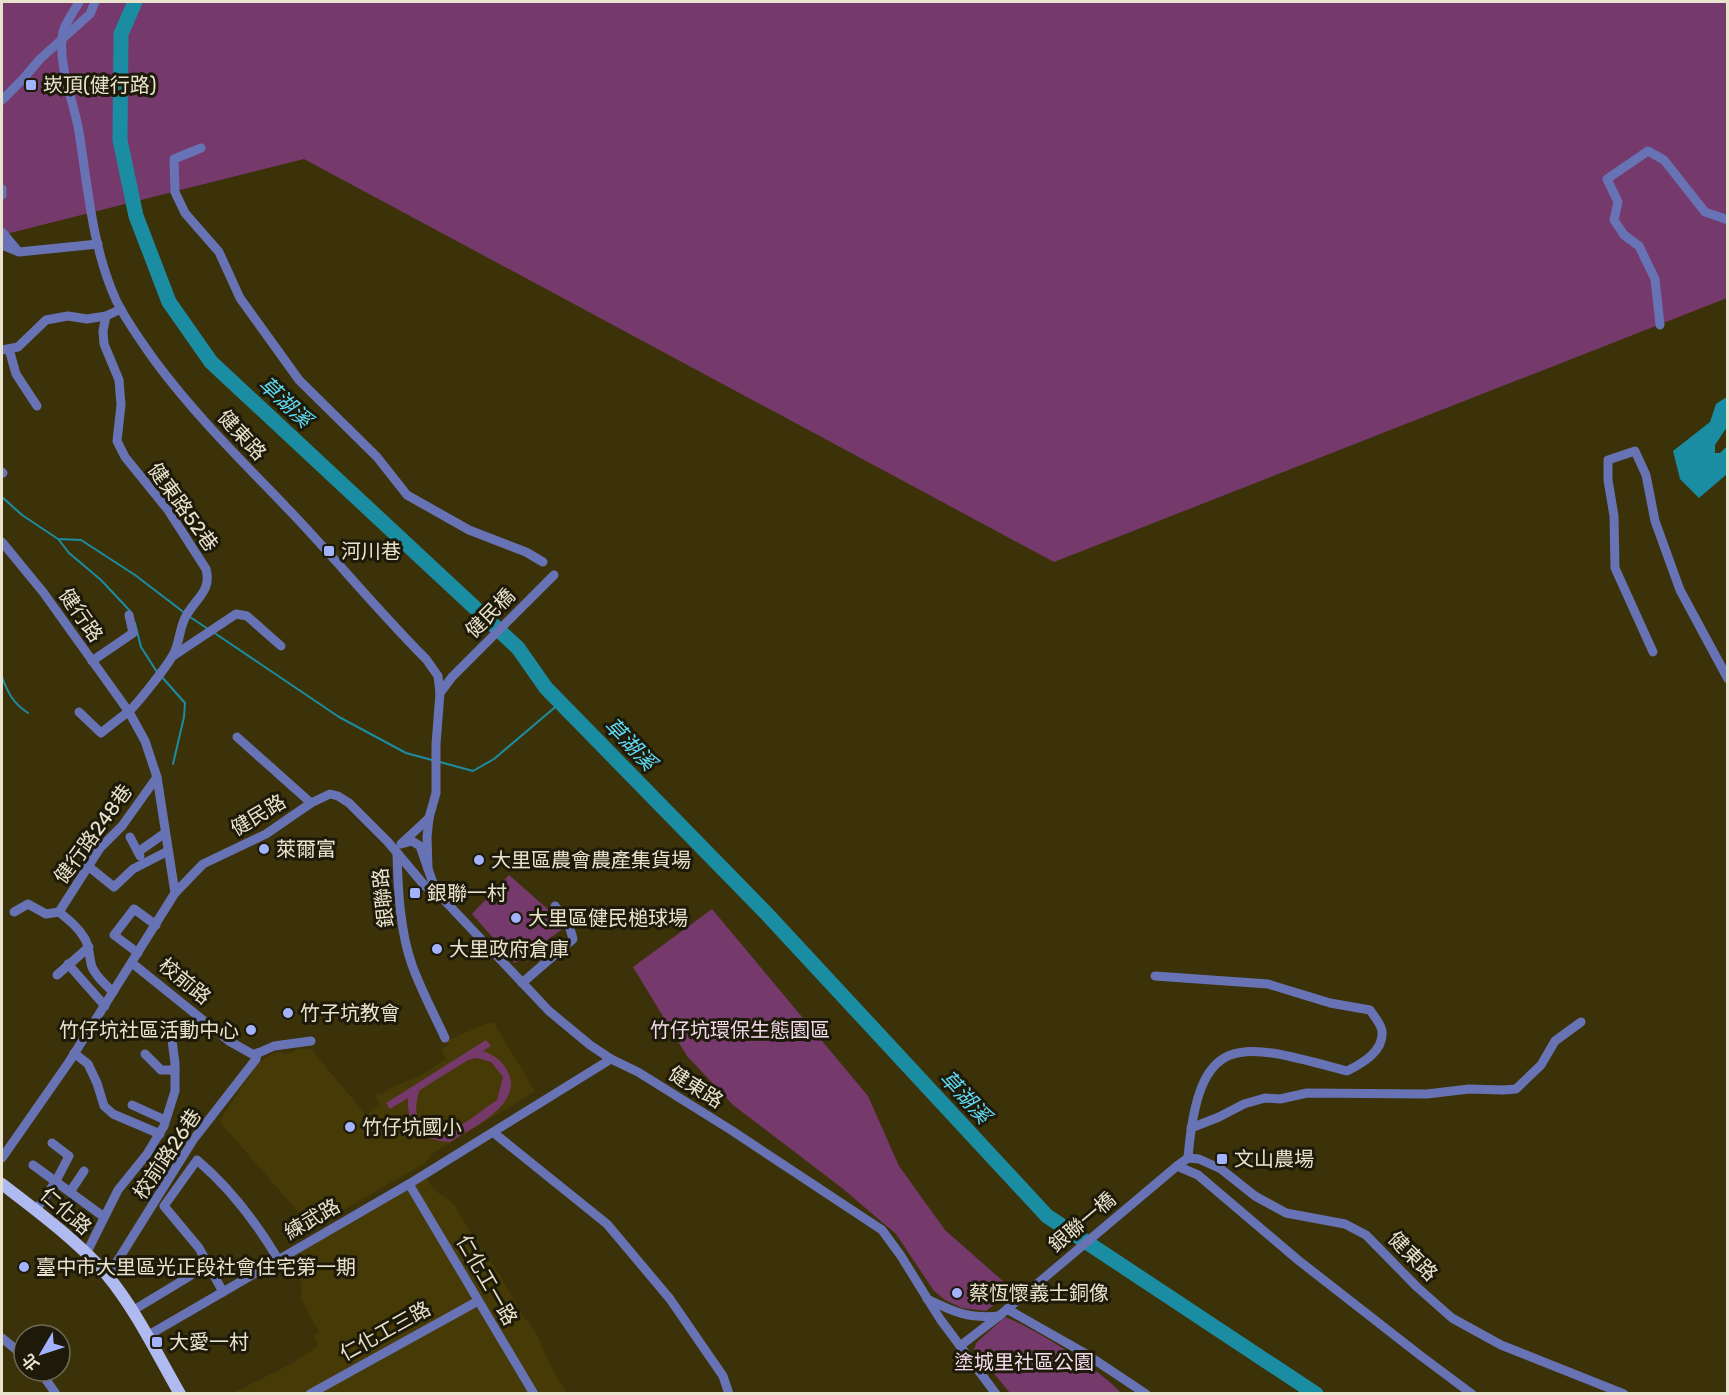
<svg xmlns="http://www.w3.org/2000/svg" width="1729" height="1395" font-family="Rubik,'Noto Sans TC',sans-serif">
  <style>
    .built { fill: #463a07 }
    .green { fill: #76396b; fill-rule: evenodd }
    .water { fill: #1b8da3 }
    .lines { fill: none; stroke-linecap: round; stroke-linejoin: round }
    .stream { stroke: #1b8da3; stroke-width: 2 }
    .river { stroke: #1b8da3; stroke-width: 15 }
    .minor { stroke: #6773b4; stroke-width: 9 }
    .major { stroke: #afbbf0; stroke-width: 12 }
    .poi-dot { fill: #a2b2fd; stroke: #1e1a0a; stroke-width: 2 }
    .labels { text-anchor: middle; stroke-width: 6; stroke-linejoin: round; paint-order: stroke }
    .poi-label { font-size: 20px; fill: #e9e3ce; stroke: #1e1a0a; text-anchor: start }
    .street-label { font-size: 20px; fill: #e9e3ce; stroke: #1e1a0a }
    .park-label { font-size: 20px; fill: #f2d8eb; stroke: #1e1a0a }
    .water-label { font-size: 21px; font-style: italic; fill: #5fddf9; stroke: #1e1a0a }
  </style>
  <rect width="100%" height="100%" fill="#3c3209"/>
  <g class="built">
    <polygon points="488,1023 494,1023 535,1091 432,1154 425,1163 312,1228 219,1121 258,1063 273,1053 282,1051 284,1055 299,1049 311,1049 366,1115 380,1104 375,1097 379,1093 381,1095 390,1088 422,1075 446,1059 441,1049 448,1045 446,1041"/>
    <polygon points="427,1178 433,1189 454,1204 484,1256 495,1267 523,1316 535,1331 554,1373 567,1393 231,1394 291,1364 318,1346 314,1336 319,1332 301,1299 302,1284 288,1258"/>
  </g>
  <g class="green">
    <polygon points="2,2 1727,2 1727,298 1054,562 304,159 2,235"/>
    <polygon points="509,875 551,912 564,928 515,963 472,914"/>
    <polygon points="712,909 868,1096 899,1166 945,1230 1013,1290 986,1311 962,1308 945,1300 934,1291 896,1234 842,1188 733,1105 687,1056 633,967"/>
    <path d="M486,1040L491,1046L483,1051C494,1055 503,1061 508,1072C524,1104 472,1128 450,1142C422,1141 406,1126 408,1098L390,1109L386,1103ZM477,1058L491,1062L503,1077L497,1100C482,1110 466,1124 450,1131C441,1135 425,1129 420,1122C414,1113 416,1099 420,1090L468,1060Z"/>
    <path d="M1005,1317C1034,1328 1101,1370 1121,1393H1010L974,1349L977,1342Z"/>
  </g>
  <polygon class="water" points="1725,398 1727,399 1727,427 1715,445 1715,453 1720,453 1727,446 1727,474 1699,498 1680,479 1673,451 1710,422 1716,404"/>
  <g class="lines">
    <g class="stream">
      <polyline points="2,497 22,515 58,539 81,540 135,575 186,614"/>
      <polyline points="59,540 69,553 101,580 131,612"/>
      <polyline points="190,617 208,629"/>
      <polyline points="135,623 141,647 157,672"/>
      <polyline points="213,632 339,717 406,753 432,760"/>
      <polyline points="161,676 185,703 184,717 173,764"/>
      <path d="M2,677C8,693 13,703 28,713"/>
      <polyline points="440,762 473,771 494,759 560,703"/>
    </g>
    <polyline class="river" points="135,2 121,34 120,140 136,216 169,302 211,362 518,648 546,688 767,914 1047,1216 1316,1394"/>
    <g class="minor">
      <path d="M79,2C73,13 63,25 62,38C59,69 74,102 79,132C88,188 92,247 116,300C126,321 141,341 155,361C195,415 241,460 288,509C335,558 378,611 426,659L438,676L440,693L436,744V793L429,818L427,837L428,869"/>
      <polyline points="2,100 23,79 40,59 90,14 95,2"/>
      <polyline points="201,148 174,159 175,192 185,213 219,252 240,298 299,380 377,457 407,495 469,530 526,552 543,562"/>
      <polyline points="2,189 2,195"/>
      <polyline points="2,232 17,250"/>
      <polyline points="2,245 19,252 98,244"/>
      <polyline points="1660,325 1655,279 1639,246 1624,235 1614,220 1618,202 1607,179 1648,151 1664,160 1705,212 1728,220"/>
      <polyline points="9,349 16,374 37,406"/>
      <polyline points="2,350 18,347 46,320 68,316 87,319 106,316 121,309"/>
      <polyline points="2,472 3,473"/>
      <polyline points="2,542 43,592 129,712 145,741 157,777 175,893"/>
      <polyline points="1653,652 1615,568 1614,516 1608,480 1608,460 1635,451 1646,475 1655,521 1680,590 1728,679"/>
      <polyline points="173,656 236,614 247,616 281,646"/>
      <polyline points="92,661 133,633 129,615"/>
      <polyline points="440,693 452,677 554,575"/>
      <path d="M79,712L101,733C110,726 118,719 127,713C136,706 167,666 173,655C180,643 179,628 186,616C196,598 212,591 206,569L168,510L125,457L117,441L121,405L119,380L104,344L103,331L106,316"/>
      <polyline points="237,737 311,803"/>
      <polyline points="130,837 140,856"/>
      <polyline points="402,843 429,818"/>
      <polyline points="401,844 412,841 420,846 434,886 446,902 549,1011 590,1045 611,1059 638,1072 731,1130 882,1230 901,1256 940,1319 996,1394"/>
      <polyline points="138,852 165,833"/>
      <path d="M397,854C398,891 400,931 412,965C421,990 434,1014 445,1038"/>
      <polyline points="88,866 114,887 133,869 168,851"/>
      <path d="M14,912L28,904L46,914L59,912C69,920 79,928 85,939C90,948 89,958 92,967C96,977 105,984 113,992"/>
      <polyline points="59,912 100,848 122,826 157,777"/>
      <polyline points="138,953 114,935 134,909 156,925"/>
      <polyline points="132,963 229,1041 254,1055 274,1046 311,1041"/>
      <polyline points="68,964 105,1006"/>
      <polyline points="57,975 89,947"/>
      <path d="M1155,976L1268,984L1330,1003L1370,1010C1374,1016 1381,1024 1382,1031C1384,1051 1363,1063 1347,1071C1241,1043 1199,1026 1188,1158"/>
      <polyline points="522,983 573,939 569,925 555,906"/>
      <polyline points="74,1053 88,1064 97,1083 104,1106 113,1114 160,1134"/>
      <polyline points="145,1054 161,1070 175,1070"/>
      <polyline points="132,1105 165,1120"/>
      <polyline points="1191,1128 1219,1117 1244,1104 1265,1098 1280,1099 1307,1093 1427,1094 1469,1089 1503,1090 1516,1089 1541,1065 1555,1041 1581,1022"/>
      <polyline points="494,1133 607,1224 670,1299 723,1376 729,1394"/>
      <polyline points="2,1158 69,1062 175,893 203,864 266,834 311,803 330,794 338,796 349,803 388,842 425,886 437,895"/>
      <polyline points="33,1165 104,1217"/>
      <polyline points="1177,1166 1198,1175 1298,1260 1421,1356 1472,1394"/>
      <polyline points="409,1184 534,1394"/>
      <polyline points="70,1192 84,1171"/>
      <polyline points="36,1210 56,1181 69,1156 52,1143"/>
      <polyline points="86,1254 118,1190 147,1154 164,1126 175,1091 175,1063 170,1025"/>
      <polyline points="108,1276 193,1140 256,1059 257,1053"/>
      <path d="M223,1292L199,1248L164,1206L197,1160C230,1188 256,1222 278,1259"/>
      <path d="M927,1299C954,1312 969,1319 999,1316"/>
      <polyline points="1007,1309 1086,1354 1146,1394"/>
      <polyline points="132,1311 190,1276"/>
      <polyline points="147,1336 409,1184 611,1059"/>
      <polyline points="2,1338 24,1356"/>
      <polyline points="960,1346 999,1316 1177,1166 1188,1158 1199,1159 1221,1169 1255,1196 1286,1213 1345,1224 1366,1235 1417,1287 1452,1318 1501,1345 1624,1394"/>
      <polyline points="40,1371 56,1394"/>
      <polyline points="310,1394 478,1301"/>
    </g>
    <path class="major" d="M2,1184C36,1210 79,1242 107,1275C136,1310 157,1354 180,1394"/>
  </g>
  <g class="poi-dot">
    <rect x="25" y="79" width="12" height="12" rx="3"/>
    <rect x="323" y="545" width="12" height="12" rx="3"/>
    <circle cx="264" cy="849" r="6"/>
    <circle cx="479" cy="860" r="6"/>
    <rect x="409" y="887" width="12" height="12" rx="3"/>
    <circle cx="516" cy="918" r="6"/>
    <circle cx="437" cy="949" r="6"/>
    <circle cx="288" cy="1013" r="6"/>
    <circle cx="251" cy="1030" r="6"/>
    <circle cx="350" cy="1127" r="6"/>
    <rect x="1216" y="1153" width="12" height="12" rx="3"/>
    <circle cx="24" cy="1267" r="6"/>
    <circle cx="957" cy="1293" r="6"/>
    <rect x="151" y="1336" width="12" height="12" rx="3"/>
  </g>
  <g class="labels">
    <g class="poi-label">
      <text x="43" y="92">崁頂(健行路)</text>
      <text x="341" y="558">河川巷</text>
      <text x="276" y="856">萊爾富</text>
      <text x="491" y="867">大里區農會農產集貨場</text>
      <text x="427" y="900">銀聯一村</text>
      <text x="528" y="925">大里區健民槌球場</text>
      <text x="449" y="956">大里政府倉庫</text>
      <text x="300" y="1020">竹子坑教會</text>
      <text x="239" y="1037" text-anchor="end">竹仔坑社區活動中心</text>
      <text x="362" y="1134">竹仔坑國小</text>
      <text x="1234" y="1166">文山農場</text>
      <text x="36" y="1274">臺中市大里區光正段社會住宅第一期</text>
      <text x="969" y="1300">蔡恆懷義士銅像</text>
      <text x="169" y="1349">大愛一村</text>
    </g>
    <g class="street-label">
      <text transform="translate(242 435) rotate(47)" y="7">健東路</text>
      <text transform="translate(183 507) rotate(54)" y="7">健東路52巷</text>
      <text transform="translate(490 613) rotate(-45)" y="7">健民橋</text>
      <text transform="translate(81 615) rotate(55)" y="7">健行路</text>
      <text transform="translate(258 815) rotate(-31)" y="7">健民路</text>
      <text transform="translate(93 834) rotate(-54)" y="7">健行路248巷</text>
      <text transform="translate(383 898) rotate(-96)" y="7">銀聯路</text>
      <text transform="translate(185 981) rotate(39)" y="7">校前路</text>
      <text transform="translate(696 1087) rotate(32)" y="7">健東路</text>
      <text transform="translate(167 1154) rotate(-56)" y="7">校前路26巷</text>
      <text transform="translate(66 1211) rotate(41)" y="7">仁化路</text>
      <text transform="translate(312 1219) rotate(-30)" y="7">練武路</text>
      <text transform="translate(1082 1222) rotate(-40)" y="7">銀聯一橋</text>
      <text transform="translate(1413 1256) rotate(45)" y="7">健東路</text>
      <text transform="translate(487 1280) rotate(60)" y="7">仁化工一路</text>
      <text transform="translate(385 1331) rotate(-29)" y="7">仁化工三路</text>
    </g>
    <g class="park-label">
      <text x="740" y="1037">竹仔坑環保生態園區</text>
      <text x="1024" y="1369">塗城里社區公園</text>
    </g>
    <g class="water-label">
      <text transform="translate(285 402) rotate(43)" y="7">草湖溪</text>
      <text transform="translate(630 744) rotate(46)" y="7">草湖溪</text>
      <text transform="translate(965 1097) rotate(47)" y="7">草湖溪</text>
    </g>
  </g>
  <rect width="1729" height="1395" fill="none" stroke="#e9e3ce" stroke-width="6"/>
  <g transform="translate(42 1353) rotate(231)"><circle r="28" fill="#1e1a0a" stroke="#6f6a58" stroke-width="1.5"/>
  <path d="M0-4.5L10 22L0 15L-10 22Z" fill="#a2b2fd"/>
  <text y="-9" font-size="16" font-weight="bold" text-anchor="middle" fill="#e9e3ce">北</text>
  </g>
</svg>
